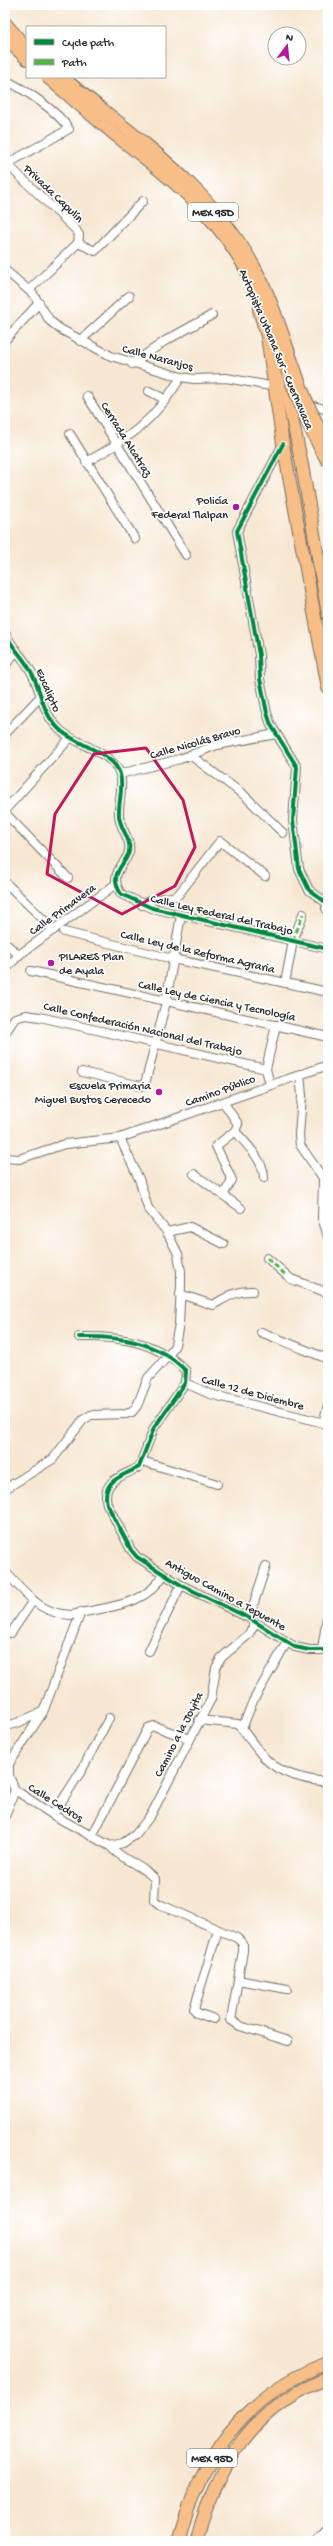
<svg xmlns="http://www.w3.org/2000/svg" width="333" height="2546" font-family="'Gochi Hand',sans-serif">
  <style>
    .lines { fill: none; stroke-linecap: round; stroke-linejoin: round }
    .minor-casing { stroke: #726d65; stroke-width: 10 }
    .highway-casing { stroke: #726d65; stroke-width: 14 }
    .minor { stroke: #fff; stroke-width: 8 }
    .highway { stroke: #f7be87; stroke-width: 12 }
    .highway-bridge-casing { stroke: #726d65; stroke-width: 14; stroke-linecap: butt }
    .highway-bridge { stroke: #f7be87; stroke-width: 12 }
    .quiet { stroke: #56b246; stroke-width: 3; stroke-dasharray: 6 3; stroke-linecap: butt }
    .cycleway-casing { stroke: #fff; stroke-width: 6 }
    .cycleway { stroke: #00873e; stroke-width: 4 }
    .marked { fill: none; stroke: #c2185b; stroke-width: 3; stroke-linejoin: round }
    .poi-dot { fill: #b5179e; stroke: #fff; stroke-width: 1.5 }
    .labels { text-anchor: middle; stroke-width: 3.5; stroke-linejoin: round; paint-order: stroke }
    .shield { fill: #fff; stroke: #6b6b6b; stroke-width: 1 }
    .shield-label { font-size: 11px; font-weight: bold; fill: #2b2b2b }
    .street-label { font-size: 12px; fill: #2b2b2b; stroke: #fff }
    .poi-label { font-size: 12px; fill: #2b2b2b; stroke: #fff; text-anchor: end }
  </style>
  <rect width="100%" height="100%" fill="#fff"/>
  <filter id="ink" filterUnits="userSpaceOnUse"><feTurbulence type="fractalNoise" baseFrequency=".025" numOctaves="2"/><feDisplacementMap in="SourceGraphic" scale="8" xChannelSelector="R" yChannelSelector="G"/><feConvolveMatrix kernelMatrix="1 2 1 2 8 2 1 2 1" color-interpolation-filters="sRGB"/></filter>
  <filter id="wash" filterUnits="userSpaceOnUse"><feTurbulence type="fractalNoise" baseFrequency=".012" numOctaves="4" result="noise"/><feDisplacementMap in="SourceGraphic" scale="16" xChannelSelector="R" yChannelSelector="G"/><feGaussianBlur stdDeviation="0.9" result="paint"/><feColorMatrix in="noise" values="0 0 0 0 0 0 0 0 0 0 0 0 0 0 0 0 0 1.4 0 .05"/><feComposite in="paint" operator="in"/></filter>
  <g filter="url(#wash)">
    <rect width="100%" height="100%" fill="#f7e7d2"/>
  </g>
  <g filter="url(#ink)">
    <g class="lines">
      <g class="minor-casing">
        <g id="minor">
          <path d="M5,80C24,89 58,111 69,129L5,165"/>
          <polyline points="7,164 76,230 79,235 78,243"/>
          <polyline points="78,243 95,251 143,201"/>
          <polyline points="5,270 33,294 50,321 60,329 111,356 181,377 194,379 226,378 265,385"/>
          <polyline points="29,290 78,243"/>
          <polyline points="5,340 39,303"/>
          <polyline points="80,341 129,296"/>
          <polyline points="132,364 165,341 212,315"/>
          <polyline points="149,391 166,400"/>
          <polyline points="87,396 186,555"/>
          <polyline points="306,404 328,410"/>
          <polyline points="70,434 135,539"/>
          <polyline points="283,444 237,531 259,655 260,679 267,713 271,725 297,767 293,820 299,869 309,890 328,904"/>
          <path d="M86,462C129,439 155,420 181,377"/>
          <path d="M5,633C11,646 22,656 29,668C43,690 39,710 60,730C76,745 113,752 120,774C124,787 118,802 119,816C120,827 127,834 129,844C133,863 105,869 121,894L152,908L328,949"/>
          <polyline points="5,665 17,651"/>
          <polyline points="5,734 40,697"/>
          <polyline points="190,755 244,795 283,833"/>
          <polyline points="120,774 180,759 217,745 276,734"/>
          <polyline points="5,810 70,738"/>
          <polyline points="5,813 68,878"/>
          <polyline points="5,882 54,930"/>
          <path d="M142,905C156,895 164,901 178,895L220,841L265,876"/>
          <polyline points="328,906 326,908 328,913"/>
          <polyline points="64,932 173,959 328,992"/>
          <polyline points="5,943 19,955"/>
          <polyline points="5,970 19,955 116,884"/>
          <polyline points="31,971 328,1037"/>
          <polyline points="285,983 293,941 303,914"/>
          <polyline points="5,1033 15,1018 26,1015 40,1017 266,1069"/>
          <polyline points="82,1072 141,1086 145,1084 166,1002 181,915"/>
          <polyline points="300,1074 302,1096 299,1135 300,1145 323,1178 322,1218 328,1236"/>
          <polyline points="270,1085 266,1069 276,1025"/>
          <path d="M235,1131C246,1144 264,1160 264,1178"/>
          <polyline points="5,1158 19,1159 65,1144 120,1138 328,1065"/>
          <polyline points="194,1174 223,1195 232,1180 216,1146 235,1131 238,1124 224,1103"/>
          <polyline points="223,1195 241,1208"/>
          <polyline points="167,1232 190,1227 224,1244"/>
          <polyline points="267,1258 291,1279 328,1293"/>
          <path d="M180,1294L213,1305C227,1297 236,1290 253,1291"/>
          <polyline points="261,1332 328,1359"/>
          <path d="M79,1337C119,1336 157,1341 186,1371L185,1383L154,1428L139,1467C123,1476 101,1480 107,1504L131,1550L137,1557L181,1585L249,1618L295,1647L309,1650H328"/>
          <polyline points="185,1383 210,1394 328,1424"/>
          <polyline points="323,1423 328,1405"/>
          <polyline points="142,1461 217,1484"/>
          <polyline points="5,1489 53,1459 83,1420 91,1415 126,1414 132,1412 137,1406 148,1378 169,1355 175,1345 179,1324 181,1285 181,1271 178,1254 167,1232 148,1208 139,1179 120,1138"/>
          <path d="M5,1572C27,1593 38,1614 72,1615C105,1606 145,1608 164,1574"/>
          <polyline points="249,1618 266,1566"/>
          <polyline points="11,1633 32,1602"/>
          <polyline points="322,1649 328,1611"/>
          <polyline points="149,1651 181,1585"/>
          <path d="M199,1720L238,1724C247,1735 254,1746 263,1756C278,1774 306,1780 328,1782"/>
          <polyline points="5,1726 17,1723 42,1712"/>
          <polyline points="242,1729 253,1701 287,1642"/>
          <path d="M15,1790L53,1815L110,1846C122,1861 141,1864 155,1879L154,1900L159,1904L237,1938L243,1944V1951L231,2020L240,2026L288,2041"/>
          <polyline points="15,1790 9,1776 9,1764 43,1712 81,1612"/>
          <polyline points="53,1815 83,1768 109,1718"/>
          <polyline points="5,1816 15,1790"/>
          <polyline points="92,1836 148,1728 154,1726 190,1739"/>
          <polyline points="110,1846 123,1843 135,1835 151,1815 211,1699 216,1668 221,1658 248,1635 256,1623"/>
          <polyline points="238,1980 287,1989"/>
          <polyline points="214,2019 197,2013 194,2009 218,1930"/>
          <polyline points="316,2541 328,2529"/>
        </g>
      </g>
      <g class="highway-casing">
        <g id="highway">
          <polyline points="5,23 27,48"/>
          <polyline points="5,38 27,59"/>
          <polyline points="259,310 267,336 283,444 328,688"/>
          <polyline points="281,366 302,465 328,615"/>
          <path d="M178,2541C201,2457 244,2393 328,2363"/>
          <path d="M196,2541C218,2463 250,2409 328,2378"/>
        </g>
      </g>
      <use href="#minor" class="minor"/>
      <use href="#highway" class="highway"/>
      <g class="highway-bridge-casing">
        <g id="highway-bridge">
          <path d="M47,77C72,98 97,121 123,141C168,176 210,210 240,259C277,323 290,398 328,462"/>
          <path d="M62,77C137,139 221,193 263,284C287,336 298,395 328,444"/>
        </g>
      </g>
      <use href="#highway-bridge" class="highway-bridge"/>
      <g class="quiet">
        <polyline points="293,941 303,914"/>
        <polyline points="267,1258 287,1276"/>
      </g>
      <g class="cycleway-casing">
        <g id="cycleway">
          <polyline points="283,444 237,531 259,655 260,679 267,713 271,725 297,767 293,820 299,869 309,890 328,904"/>
          <path d="M5,633C11,646 22,656 29,668C43,690 39,710 60,730C76,745 113,752 120,774C124,787 118,802 119,816C120,827 127,834 129,844C133,863 105,869 121,894L152,908L328,949"/>
          <path d="M79,1337C119,1336 157,1341 186,1371L185,1383L154,1428L139,1467C123,1476 101,1480 107,1504L131,1550L137,1557L181,1585L249,1618L295,1647L309,1650H328"/>
        </g>
      </g>
      <use href="#cycleway" class="cycleway"/>
    </g>
  </g>
  <path class="marked" d="M146,748L183,800L195,847L175,886L122,914L47,874L55,814L94,754Z"/>
  <g class="poi-dot">
    <circle cx="236" cy="507" r="4"/>
    <circle cx="51" cy="963" r="4"/>
    <circle cx="159" cy="1092" r="4"/>
  </g>
  <g class="labels">
    <g class="shield">
      <rect x="188" y="203" width="50" height="18" rx="3"/>
      <rect x="187" y="2449" width="50" height="18" rx="3"/>
    </g>
    <g class="shield-label">
      <text x="213" y="216">MEX 95D</text>
      <text x="212" y="2462">MEX 95D</text>
    </g>
    <g class="street-label">
      <text transform="translate(54 193) rotate(44)" y="4">Privada Capulín</text>
      <text transform="translate(277 349) rotate(67)" y="4">Autopista Urbana Sur - Cuernavaca</text>
      <text transform="translate(158 357) rotate(15)" y="4">Calle Naranjos</text>
      <text transform="translate(127 439) rotate(58)" y="4">Cerrada Alcatraz</text>
      <text transform="translate(49 690) rotate(67)" y="4">Eucalipto</text>
      <text transform="translate(195 742) rotate(-16)" y="4">Calle Nicolás Bravo</text>
      <text transform="translate(62 909) rotate(-36)" y="4">Calle Primavera</text>
      <text transform="translate(222 914) rotate(13)" y="4">Calle Ley Federal del Trabajo</text>
      <text transform="translate(198 951) rotate(13)" y="4">Calle Ley de la Reforma Agraria</text>
      <text transform="translate(217 1000) rotate(12)" y="4">Calle Ley de Ciencia y Tecnología</text>
      <text transform="translate(143 1028) rotate(13)" y="4">Calle Confederación Nacional del Trabajo</text>
      <text transform="translate(220 1090) rotate(-20)" y="4">Camino Público</text>
      <text transform="translate(253 1392) rotate(15)" y="4">Calle 12 de Diciembre</text>
      <text transform="translate(226 1594) rotate(29)" y="4">Antiguo Camino a Tepuente</text>
      <text transform="translate(178 1734) rotate(-63)" y="4">Camino a la Joyita</text>
      <text transform="translate(56 1802) rotate(32)" y="4">Calle Cedros</text>
    </g>
    <g class="poi-label">
      <text x="228" y="504">Policía<tspan x="228" dy="14">Federal Tlalpan</tspan></text>
      <text x="59" y="960" text-anchor="start">PILARES Plan<tspan x="59" dy="14">de Ayala</tspan></text>
      <text x="151" y="1089">Escuela Primaria<tspan x="151" dy="14">Miguel Bustos Cerecedo</tspan></text>
    </g>
  </g>
  <rect width="333" height="2546" fill="none" stroke="#fff" stroke-width="20"/>
  <rect x="26" y="26" width="140" height="52" fill="#ffffff" stroke="#aaaaaa"/>
  <rect x="34" y="39" width="20" height="6" fill="#00873e" stroke="#aaaaaa"/>
  <text x="62" y="46" font-size="12" fill="#2b2b2b">Cycle path</text>
  <rect x="34" y="59" width="20" height="6" fill="#56b246" stroke="#aaaaaa"/>
  <text x="62" y="66" font-size="12" fill="#2b2b2b">Path</text>
  <g transform="translate(287 46) rotate(16)"><circle r="19" fill="#ffffff" stroke="#aaaaaa"/>
  <path d="M0-3L7 15L0 10L-7 15Z" fill="#b5179e"/>
  <text y="-6" font-size="11" font-weight="bold" text-anchor="middle" fill="#2b2b2b">N</text>
  </g>
</svg>
